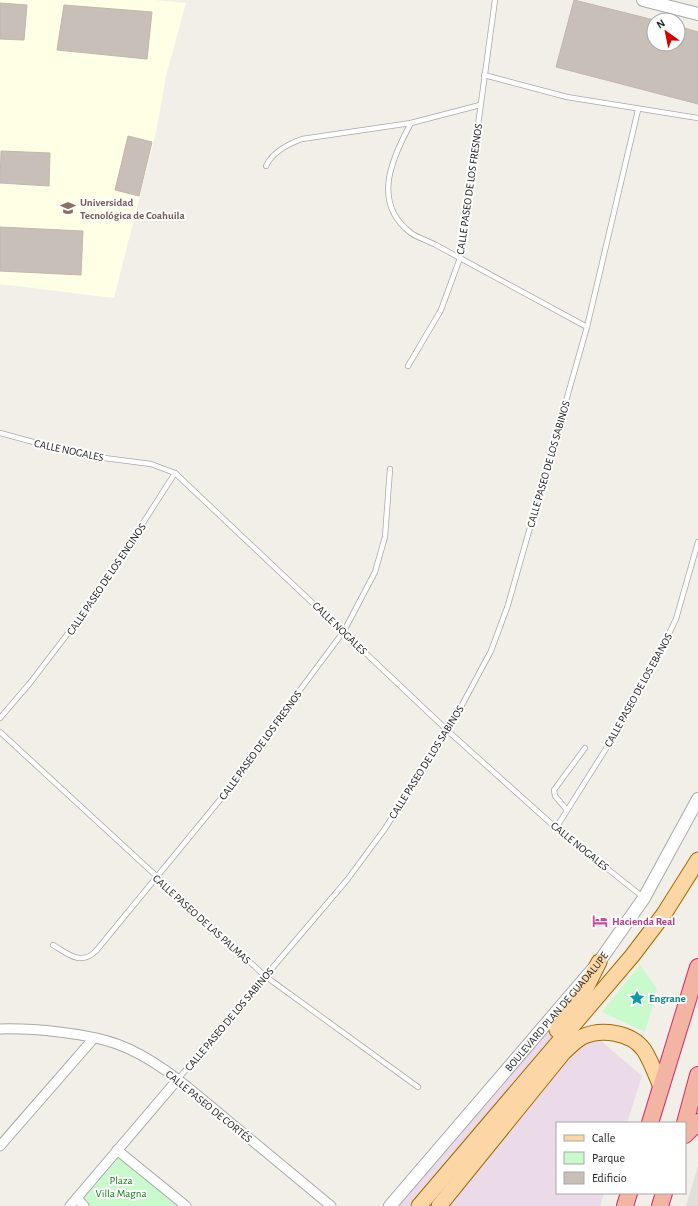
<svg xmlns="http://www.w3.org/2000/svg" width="698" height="1206" font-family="'Alegreya Sans',sans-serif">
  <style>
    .industrial { fill: #ebdbe8 }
    .education { fill: #ffffe5 }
    .airport { fill: #e1dfda }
    .park { fill: #c8facc }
    .building { fill: #c7bfb8; stroke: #c4b6ab }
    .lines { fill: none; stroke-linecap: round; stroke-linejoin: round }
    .service-casing { stroke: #a9a9a9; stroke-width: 6 }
    .minor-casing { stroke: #a9a9a9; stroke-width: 11 }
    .tertiary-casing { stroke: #a9a9a9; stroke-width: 14 }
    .primary-casing { stroke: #a06b00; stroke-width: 17 }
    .trunk-casing { stroke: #dc2a67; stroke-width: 18 }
    .service { stroke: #fff; stroke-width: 4.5 }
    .minor { stroke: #fff; stroke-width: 9 }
    .tertiary { stroke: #fff; stroke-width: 12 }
    .primary { stroke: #fcd6a4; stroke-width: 15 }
    .trunk { stroke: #f2b4a3; stroke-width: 16 }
    .labels { text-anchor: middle; stroke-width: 4; stroke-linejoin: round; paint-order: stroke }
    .street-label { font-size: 11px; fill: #222; stroke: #fff }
    .education-label { font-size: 11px; font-weight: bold; fill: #785e54; stroke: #fff; text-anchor: start }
    .hotel-label { font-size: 11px; font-weight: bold; fill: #b23c85; stroke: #fff; text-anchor: start }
    .culture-label { font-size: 11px; font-weight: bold; fill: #0d838f; stroke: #fff; text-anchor: start }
    .park-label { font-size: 11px; fill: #0c8416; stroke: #fff }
  </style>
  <rect width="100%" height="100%" fill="#f2efe9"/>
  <polygon class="industrial" points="557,1003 642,1076 627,1123 557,1123 557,1193 604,1193 600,1206 384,1206"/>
  <polygon class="education" points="0,0 155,0 186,3 166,76 156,132 114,298 0,284"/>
  <polygon class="airport" points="698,1166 698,1206 686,1206"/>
  <g class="park">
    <polygon points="640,965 657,989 645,1032 602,1012"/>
    <polygon points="119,1158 177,1206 90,1206 84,1198"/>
  </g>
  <g class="building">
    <polygon points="574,0 654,20 654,44 678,44 678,26 698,32 698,104 556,67"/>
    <polygon points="0,3 27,5 24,40 0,39"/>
    <polygon points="64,5 152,12 147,59 57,50"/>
    <polygon points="128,136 152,142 139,196 115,190"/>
    <polygon points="1,151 50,153 49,186 0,183"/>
    <polygon points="0,227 83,231 81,275 0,271"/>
  </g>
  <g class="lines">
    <g class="service-casing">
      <g id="service">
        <polyline points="484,75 567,97 698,118"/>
        <path d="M411,123C392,158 371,203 411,233C418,238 429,241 436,245L587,327"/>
        <path d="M266,166C272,153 288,144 302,139L411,123L480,105"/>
        <polyline points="408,366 441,310 460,258 495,0"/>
        <polyline points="0,433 81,455 151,464 175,473 448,731 556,828 643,897"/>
        <polyline points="0,718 30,683 95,598 175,473"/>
        <polyline points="0,732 265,976 418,1087"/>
        <polyline points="567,810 555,796 554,790 585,748"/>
        <polyline points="556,828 614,736 663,646 676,619 698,542"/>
        <path d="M53,945C68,954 81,966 96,951L246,768L279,718L344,631L375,572L385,537L390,469"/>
        <polyline points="178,1079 347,880 384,830 448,731 491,651 508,605 587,327 638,110"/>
      </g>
    </g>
    <g class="minor-casing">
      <g id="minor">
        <path d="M0,1029C33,1028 86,1033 117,1044C158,1059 192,1091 226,1119C261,1148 296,1177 331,1206"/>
        <polyline points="0,1146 94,1038"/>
        <polyline points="117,1150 186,1206"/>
        <polyline points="77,1198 84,1206"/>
        <polyline points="70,1206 178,1079"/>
      </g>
    </g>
    <g class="tertiary-casing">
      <g id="tertiary">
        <polyline points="643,0 698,14"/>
        <path id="s1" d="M390,1206L599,962L644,898L698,799"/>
      </g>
    </g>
    <g class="primary-casing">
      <g id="primary">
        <polyline points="557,1030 585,990 599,962"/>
        <polyline points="419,1206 632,956 664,914 698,860"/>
        <path d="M439,1206L563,1053C569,1047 575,1041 582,1037C601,1028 631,1032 644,1050C651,1061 656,1075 661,1087"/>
      </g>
    </g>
    <g class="trunk-casing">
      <g id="trunk">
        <polyline points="650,1123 698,967"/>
        <polyline points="685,1123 698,1075"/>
        <polyline points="685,1135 698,1122"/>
        <polyline points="625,1206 629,1193"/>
        <polyline points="660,1206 664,1193"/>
      </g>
    </g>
    <use href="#service" class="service"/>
    <use href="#minor" class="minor"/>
    <use href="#tertiary" class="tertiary"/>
    <use href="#primary" class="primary"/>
    <use href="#trunk" class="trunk"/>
  </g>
  <defs>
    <g id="university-bare" transform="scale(1.2)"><path d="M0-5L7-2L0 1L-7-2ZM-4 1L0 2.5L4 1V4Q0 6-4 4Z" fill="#8d6e63" stroke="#fff" stroke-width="2.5" paint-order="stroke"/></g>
    <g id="hotel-bare" transform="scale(1.2)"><path d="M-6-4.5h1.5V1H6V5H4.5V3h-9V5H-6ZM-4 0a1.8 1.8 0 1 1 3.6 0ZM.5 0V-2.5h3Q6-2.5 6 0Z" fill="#d1479c" stroke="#fff" stroke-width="2.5" paint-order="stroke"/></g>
    <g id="sight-bare" transform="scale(1.2)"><path d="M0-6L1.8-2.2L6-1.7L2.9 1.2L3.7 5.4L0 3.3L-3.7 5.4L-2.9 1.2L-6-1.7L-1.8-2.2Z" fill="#0f9aa8" stroke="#fff" stroke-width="2.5" paint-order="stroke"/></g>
  </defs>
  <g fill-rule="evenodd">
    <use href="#university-bare" x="68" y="208"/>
    <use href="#hotel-bare" x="600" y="921"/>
    <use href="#sight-bare" x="637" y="998"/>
  </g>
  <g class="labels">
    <g class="street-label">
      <text transform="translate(469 189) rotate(-82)" y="4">CALLE PASEO DE LOS FRESNOS</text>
      <text transform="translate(69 450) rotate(12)" y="4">CALLE NOGALES</text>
      <text transform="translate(548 464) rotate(-74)" y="4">CALLE PASEO DE LOS SABINOS</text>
      <text transform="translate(106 579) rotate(-56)" y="4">CALLE PASEO DE LOS ENCINOS</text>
      <text transform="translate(340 628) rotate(44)" y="4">CALLE NOGALES</text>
      <text transform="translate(638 690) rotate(-61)" y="4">CALLE PASEO DE LOS EBANOS</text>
      <text transform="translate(260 745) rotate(-54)" y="4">CALLE PASEO DE LOS FRESNOS</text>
      <text transform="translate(426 762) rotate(-58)" y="4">CALLE PASEO DE LOS SABINOS</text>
      <text transform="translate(580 846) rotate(39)" y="4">CALLE NOGALES</text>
      <text transform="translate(202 919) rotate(42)" y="4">CALLE PASEO DE LAS PALMAS</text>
      <text dy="4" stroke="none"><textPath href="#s1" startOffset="256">BOULEVARD PLAN DE GUADALUPE</textPath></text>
      <text transform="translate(229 1019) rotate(-50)" y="4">CALLE PASEO DE LOS SABINOS</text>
      <text transform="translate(209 1106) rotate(39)" y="4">CALLE PASEO DE CORTÉS</text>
    </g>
    <g class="education-label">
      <text x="80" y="206">Universidad<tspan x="80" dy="13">Tecnológica de Coahuila</tspan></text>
    </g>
    <g class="hotel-label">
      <text x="612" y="925">Hacienda Real</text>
    </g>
    <g class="culture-label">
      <text x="649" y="1002">Engrane</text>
    </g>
    <g class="park-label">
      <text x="121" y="1184">Plaza<tspan x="121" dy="13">Villa Magna</tspan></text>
    </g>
  </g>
  <rect x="556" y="1122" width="130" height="72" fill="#ffffff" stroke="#a7a7a7"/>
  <rect x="564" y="1135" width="20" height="6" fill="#fcd6a4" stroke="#a7a7a7"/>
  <text x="592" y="1142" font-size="12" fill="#222222">Calle</text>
  <rect x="564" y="1152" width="20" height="12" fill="#c8facc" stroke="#a7a7a7"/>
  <text x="592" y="1162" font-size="12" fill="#222222">Parque</text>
  <rect x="564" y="1172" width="20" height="12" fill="#c7bfb8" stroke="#a7a7a7"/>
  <text x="592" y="1182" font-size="12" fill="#222222">Edificio</text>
  <g transform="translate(666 32) rotate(327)"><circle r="19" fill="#ffffff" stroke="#a7a7a7"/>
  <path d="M0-3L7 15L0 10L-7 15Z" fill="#d40000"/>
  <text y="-6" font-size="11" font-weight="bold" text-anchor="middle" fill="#222222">N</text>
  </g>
</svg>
